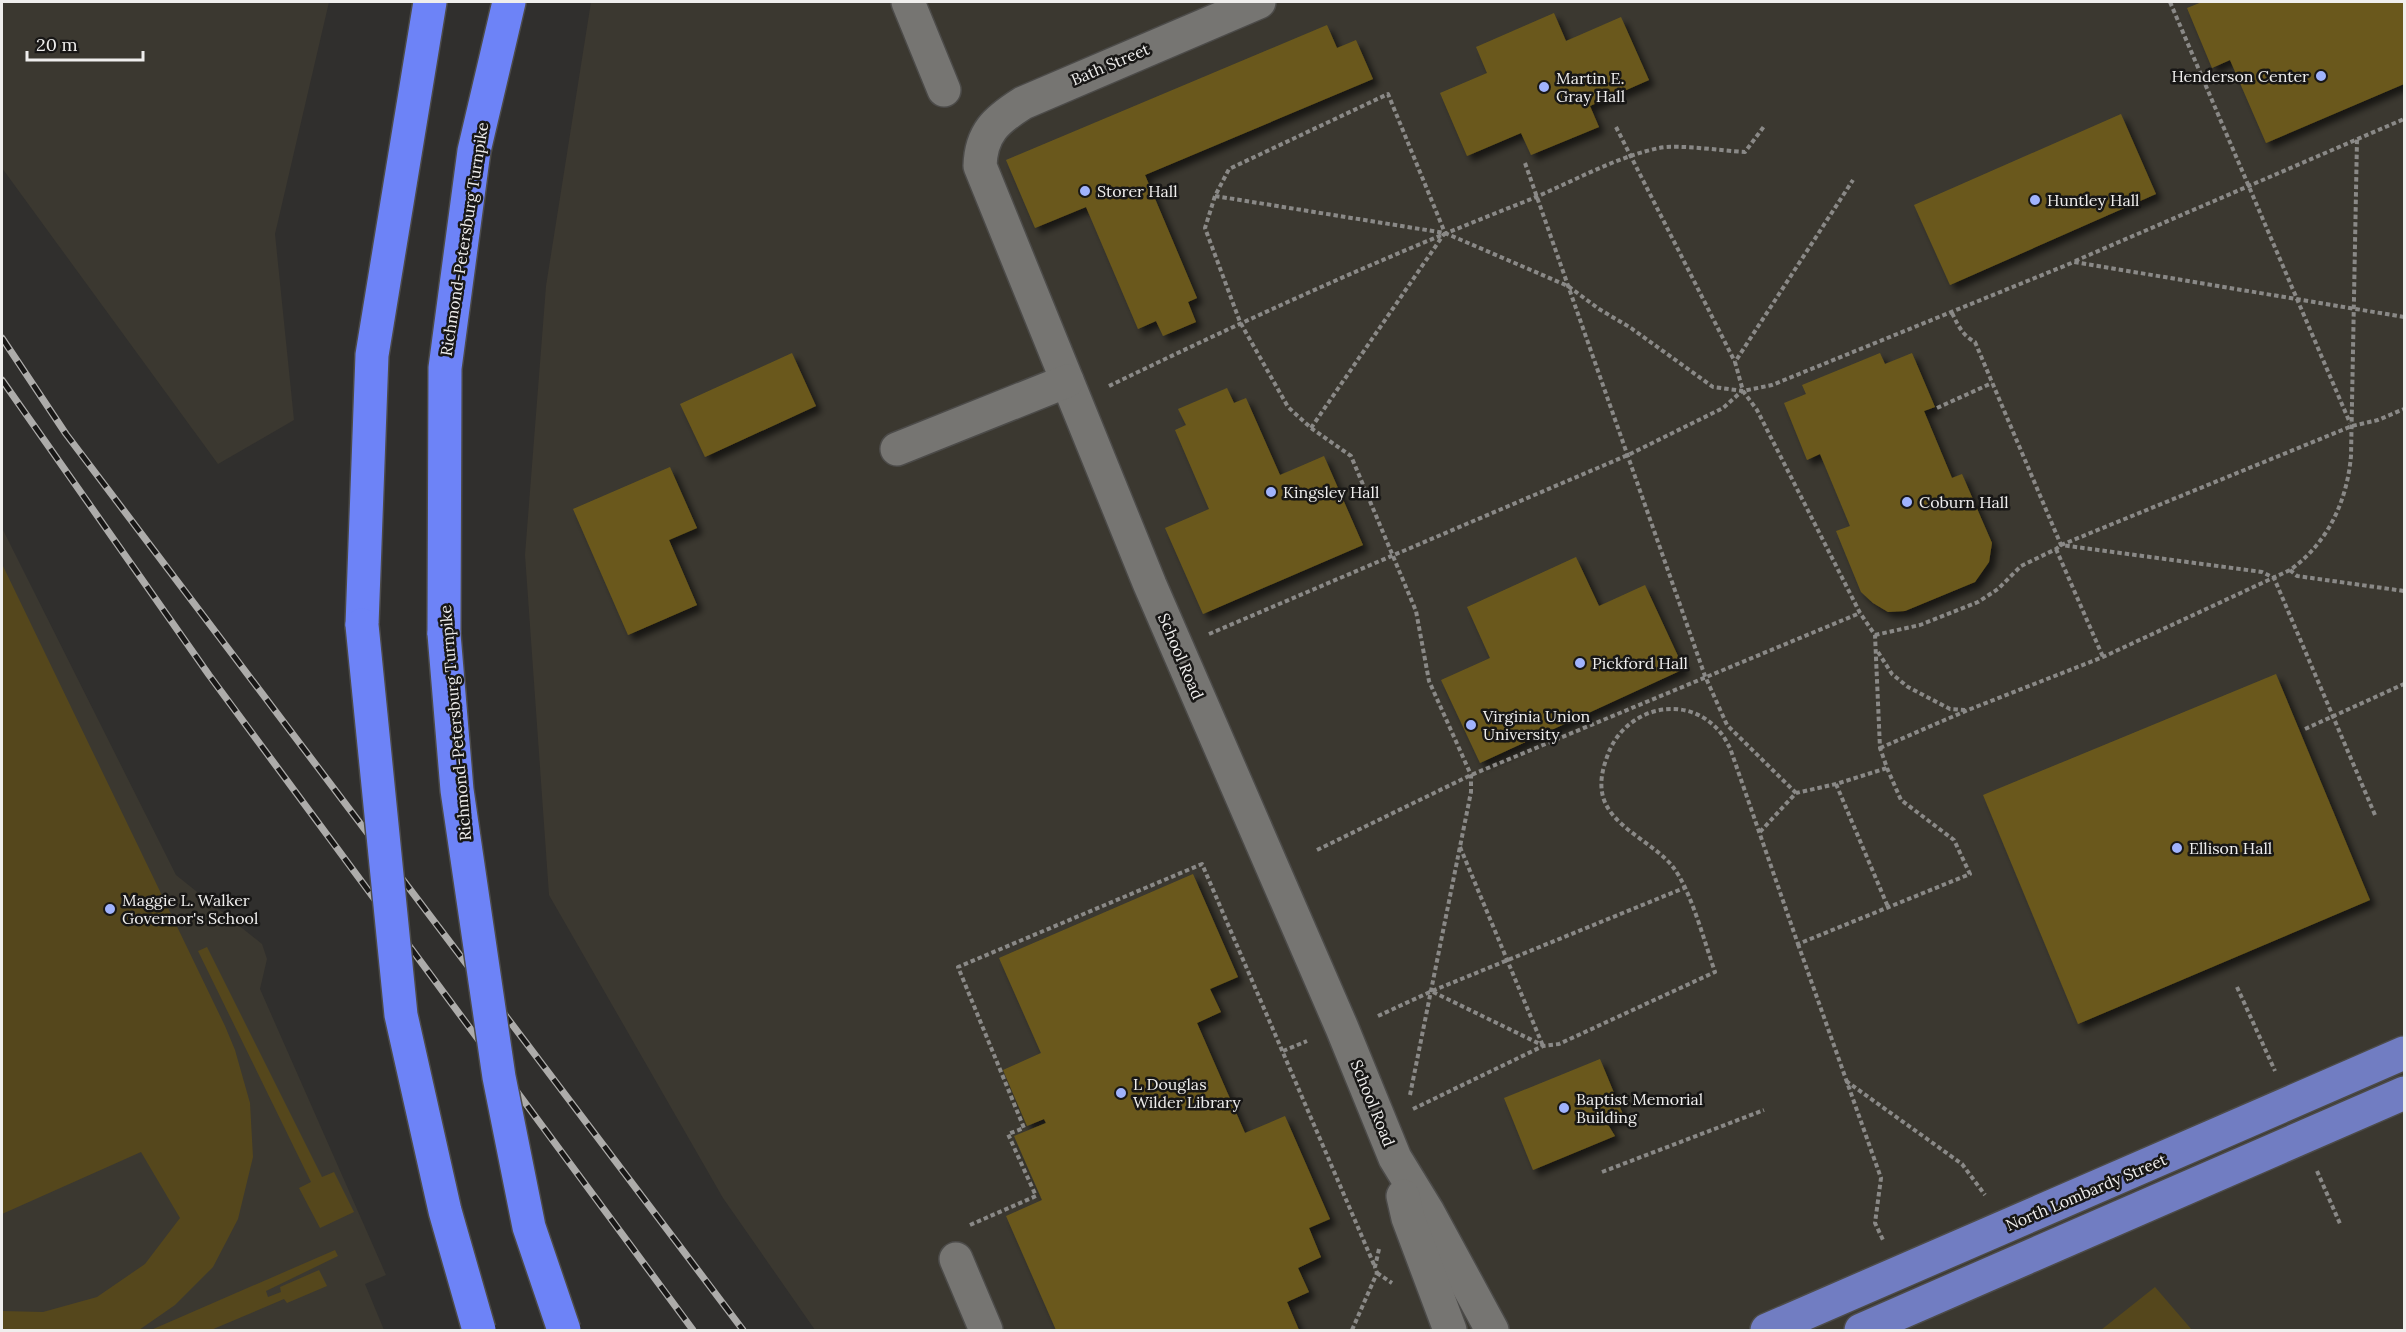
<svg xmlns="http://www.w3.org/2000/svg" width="2406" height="1332" font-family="Lora,serif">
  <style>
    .built { fill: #3b3830 }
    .green { fill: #55471c }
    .building { fill: #6b591b; filter: url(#shadow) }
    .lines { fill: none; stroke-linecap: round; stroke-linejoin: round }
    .minor-casing { stroke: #4c4b49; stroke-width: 36 }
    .major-casing { stroke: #4c4b49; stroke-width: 36 }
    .highway-casing { stroke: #4c4b49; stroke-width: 36 }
    .path { stroke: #8a8987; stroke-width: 4; stroke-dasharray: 4.5 3; stroke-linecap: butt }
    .minor { stroke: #767572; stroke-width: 33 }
    .major { stroke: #717dc2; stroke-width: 33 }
    .highway { stroke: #6d83f7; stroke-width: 33 }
    .rail-casing { stroke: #adacaa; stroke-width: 7 }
    .rail { stroke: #181716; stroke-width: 4.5; stroke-dasharray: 14; stroke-linecap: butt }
    .highway-bridge-casing { stroke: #4c4b49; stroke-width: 36; stroke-linecap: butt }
    .highway-bridge { stroke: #6d83f7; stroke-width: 33 }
    .poi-dot { fill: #a0b3fd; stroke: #181716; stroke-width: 2 }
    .labels { text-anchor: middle; stroke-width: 5; stroke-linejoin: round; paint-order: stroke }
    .street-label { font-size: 16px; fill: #efeeed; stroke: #181716 }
    .poi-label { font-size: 16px; fill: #efeeed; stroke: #181716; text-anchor: start }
  </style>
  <defs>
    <filter id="shadow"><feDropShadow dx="5.5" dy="5.5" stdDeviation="3" flood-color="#0009"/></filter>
  </defs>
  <rect width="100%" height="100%" fill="#302f2d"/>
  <g class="built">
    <polygon points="2,2 329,2 275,234 294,420 218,464 2,168"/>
    <polygon points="591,2 2404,2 2404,1330 815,1330 723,1198 549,895 525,555 546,286"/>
    <polygon points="2,528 176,875 262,944 267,959 260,989 386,1275 365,1284 384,1330 2,1330"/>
  </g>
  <g class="green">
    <polygon points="2,564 225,1026 235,1050 250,1103 253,1157 238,1219 213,1267 175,1305 139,1330 2,1330 2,1311 43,1312 97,1297 145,1264 180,1218 141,1152 2,1214"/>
    <polygon points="207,947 322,1177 334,1172 354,1212 320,1228 299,1188 311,1182 198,951"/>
    <polygon points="335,1250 338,1256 266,1291 268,1297 281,1292 280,1287 319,1270 327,1286 287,1303 284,1299 211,1330 151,1330"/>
    <polygon points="2155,1287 2192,1330 2101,1330"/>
  </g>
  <g class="building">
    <polygon points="2202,2 2404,2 2404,84 2266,143 2230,60 2212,68 2187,8"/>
    <polygon points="1554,13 1566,41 1621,17 1649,80 1590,106 1599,127 1531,155 1521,133 1467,156 1440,93 1487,73 1476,47"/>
    <polygon points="1327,25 1337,48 1356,40 1373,79 1145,175 1197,298 1188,302 1196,322 1163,336 1156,321 1138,329 1086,207 1035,228 1006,160"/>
    <polygon points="2121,114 2156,194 1950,285 1914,205"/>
    <polygon points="792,353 816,406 705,457 680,404"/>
    <polygon points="1880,353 1885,364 1912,353 1935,407 1924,411 1952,478 1962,474 1992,543 1989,562 1975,582 1905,611 1888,612 1873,603 1861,592 1836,531 1850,526 1820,454 1807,460 1784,403 1806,394 1802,385"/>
    <polygon points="1227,388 1234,403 1246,398 1280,475 1324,456 1363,545 1203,614 1165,528 1209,509 1175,430 1186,425 1178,409"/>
    <polygon points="670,467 697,528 669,540 697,605 628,635 573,509"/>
    <polygon points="1576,557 1599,606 1645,585 1684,669 1480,763 1441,680 1490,658 1467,607"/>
    <polygon points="2276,674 2370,900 2078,1024 1983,795"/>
    <polygon points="1193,874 1238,977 1210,989 1221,1012 1197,1023 1245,1133 1285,1116 1330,1219 1309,1228 1321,1257 1298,1268 1309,1292 1287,1302 1299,1330 1056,1330 1006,1216 1042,1200 1014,1136 1046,1123 1044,1119 1027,1126 1003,1070 1041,1053 999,958"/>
    <polygon points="1600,1059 1624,1117 1607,1123 1615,1136 1533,1170 1504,1098"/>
  </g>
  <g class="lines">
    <g class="minor-casing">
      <g id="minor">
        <polyline points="908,2 944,90"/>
        <path d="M1259,2L1023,103C996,120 981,133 980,166L1150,585L1342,1028L1395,1158L1428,1212L1492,1330"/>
        <polyline points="897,449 1067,381"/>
        <polyline points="1403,1196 1408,1218 1450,1330"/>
        <polyline points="956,1259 986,1330"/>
      </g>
    </g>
    <g class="major-casing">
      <g id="major">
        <polyline points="1767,1330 2404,1053"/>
        <polyline points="1861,1330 2404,1093"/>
      </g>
    </g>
    <g class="highway-casing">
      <g id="highway">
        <polyline points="362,625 372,355 430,2"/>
        <polyline points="444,634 445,368 474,151 509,2"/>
      </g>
    </g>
    <g class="path">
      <polyline points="2170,2 2350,423"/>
      <polyline points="1616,127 1735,362"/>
      <polyline points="1525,163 1705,676 1727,725 1796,793"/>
      <polyline points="1215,196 1445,233 1568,286 1599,309 1631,328 1713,387 1743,391 1772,385 2074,262 2404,317"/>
      <polyline points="2075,261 2404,119"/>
      <path d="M1952,313C1958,325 1962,335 1975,342L2061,545L2262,572L2274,578L2375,815"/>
      <path d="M1109,386C1245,320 1383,257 1524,202C1569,184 1612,158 1659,148C1678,144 1723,151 1745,152L1765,125"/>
      <polyline points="1937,408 1992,383"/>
      <polyline points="1311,428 1444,234"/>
      <polyline points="2056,549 2103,657"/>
      <polyline points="2290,570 2297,576 2404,591"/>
      <polyline points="1209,634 1628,455 1723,408 1742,391"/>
      <polyline points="1875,635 1920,625 1978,602 1998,589 2021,566 2056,549 2061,545 2352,426 2378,420 2404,409"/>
      <polyline points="1878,652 1892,674 1908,687 1950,709 1965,710"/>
      <polyline points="2305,729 2404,684"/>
      <path d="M1880,748L1968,710L2103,657L2290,570C2328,543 2347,501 2351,456L2357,139"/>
      <polyline points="1836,784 1888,907"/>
      <polyline points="1760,832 1796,793 1836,784 1887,768"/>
      <polyline points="1460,847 1543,1046"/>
      <polyline points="1317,850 1471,775 1860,613"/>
      <polyline points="1798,944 1881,1178 1875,1223 1884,1242"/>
      <polyline points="2237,987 2275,1071"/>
      <polyline points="1433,992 1542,1045"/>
      <polyline points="1378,1016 1432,991 1684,888"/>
      <polyline points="1283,1051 1307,1041"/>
      <polyline points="1846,1081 1962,1164 1985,1195"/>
      <polyline points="1410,1095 1471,792 1471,775 1429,681 1416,611 1351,456 1311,428 1288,407 1240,322 1205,228 1215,196 1229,169 1388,94 1445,233"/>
      <path d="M1413,1109L1543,1046L1559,1044L1715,972C1705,944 1691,890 1673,867C1654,842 1607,826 1602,792C1600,780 1603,768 1607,757C1623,708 1686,691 1720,732C1724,736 1727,743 1730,748L1798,944L1970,874L1954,840L1901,800L1887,768L1880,748L1875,635L1860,613L1757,410L1743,391L1735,362L1853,180"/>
      <polyline points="2317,1171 2341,1226"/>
      <polyline points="1602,1172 1764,1110"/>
      <polyline points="970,1225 1036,1196 1008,1134 1024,1128 958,967 1202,864 1375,1267"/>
      <polyline points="1377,1273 1392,1283"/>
      <polyline points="1352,1330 1377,1273 1375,1267 1379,1249"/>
    </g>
    <use href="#minor" class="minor"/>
    <use href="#major" class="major"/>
    <use href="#highway" class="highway"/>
    <g class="rail-casing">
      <g id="rail">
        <polyline points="2,338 66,434 743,1330"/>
        <polyline points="2,380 209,675 693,1330"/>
      </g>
    </g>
    <use href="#rail" class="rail"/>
    <g class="highway-bridge-casing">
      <g id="highway-bridge">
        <polyline points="362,625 401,1015 445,1211 479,1330"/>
        <polyline points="444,634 457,790 499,1077 529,1227 564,1330"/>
      </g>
    </g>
    <use href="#highway-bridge" class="highway-bridge"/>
  </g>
  <g class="poi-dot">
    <circle cx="2321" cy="76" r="6"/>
    <circle cx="1544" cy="87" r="6"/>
    <circle cx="1085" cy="191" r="6"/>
    <circle cx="2035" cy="200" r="6"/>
    <circle cx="1271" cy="492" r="6"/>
    <circle cx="1907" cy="502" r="6"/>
    <circle cx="1580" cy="663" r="6"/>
    <circle cx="1471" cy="725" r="6"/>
    <circle cx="2177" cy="848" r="6"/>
    <circle cx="110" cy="909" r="6"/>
    <circle cx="1121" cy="1093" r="6"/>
    <circle cx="1564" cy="1108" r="6"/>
  </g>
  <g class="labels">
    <g class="street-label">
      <text transform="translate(1110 64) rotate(-23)" y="6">Bath Street</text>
      <text transform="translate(464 239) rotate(-81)" y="6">Richmond-Petersburg Turnpike</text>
      <text transform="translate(1181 656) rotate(67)" y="6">School Road</text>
      <text transform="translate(455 723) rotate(-95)" y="6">Richmond-Petersburg Turnpike</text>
      <text transform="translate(1373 1103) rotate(68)" y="6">School Road</text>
      <text transform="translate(2086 1192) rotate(-23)" y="6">North Lombardy Street</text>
    </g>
    <g class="poi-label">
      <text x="2309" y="82" text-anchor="end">Henderson Center</text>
      <text x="1556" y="84">Martin E.<tspan x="1556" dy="18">Gray Hall</tspan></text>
      <text x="1097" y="197">Storer Hall</text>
      <text x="2047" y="206">Huntley Hall</text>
      <text x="1283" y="498">Kingsley Hall</text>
      <text x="1919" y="508">Coburn Hall</text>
      <text x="1592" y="669">Pickford Hall</text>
      <text x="1483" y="722">Virginia Union<tspan x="1483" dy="18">University</tspan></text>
      <text x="2189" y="854">Ellison Hall</text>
      <text x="122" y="906">Maggie L. Walker<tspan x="122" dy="18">Governor's School</tspan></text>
      <text x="1133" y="1090">L Douglas<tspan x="1133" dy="18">Wilder Library</tspan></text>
      <text x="1576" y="1105">Baptist Memorial<tspan x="1576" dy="18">Building</tspan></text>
    </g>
  </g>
  <rect width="2406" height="1332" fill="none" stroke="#efeeed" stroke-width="6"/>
  <path d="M27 51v9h116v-9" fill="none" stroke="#efeeed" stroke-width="3"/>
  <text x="36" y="51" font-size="18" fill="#efeeed" stroke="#181716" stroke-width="4.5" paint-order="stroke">20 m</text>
</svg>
